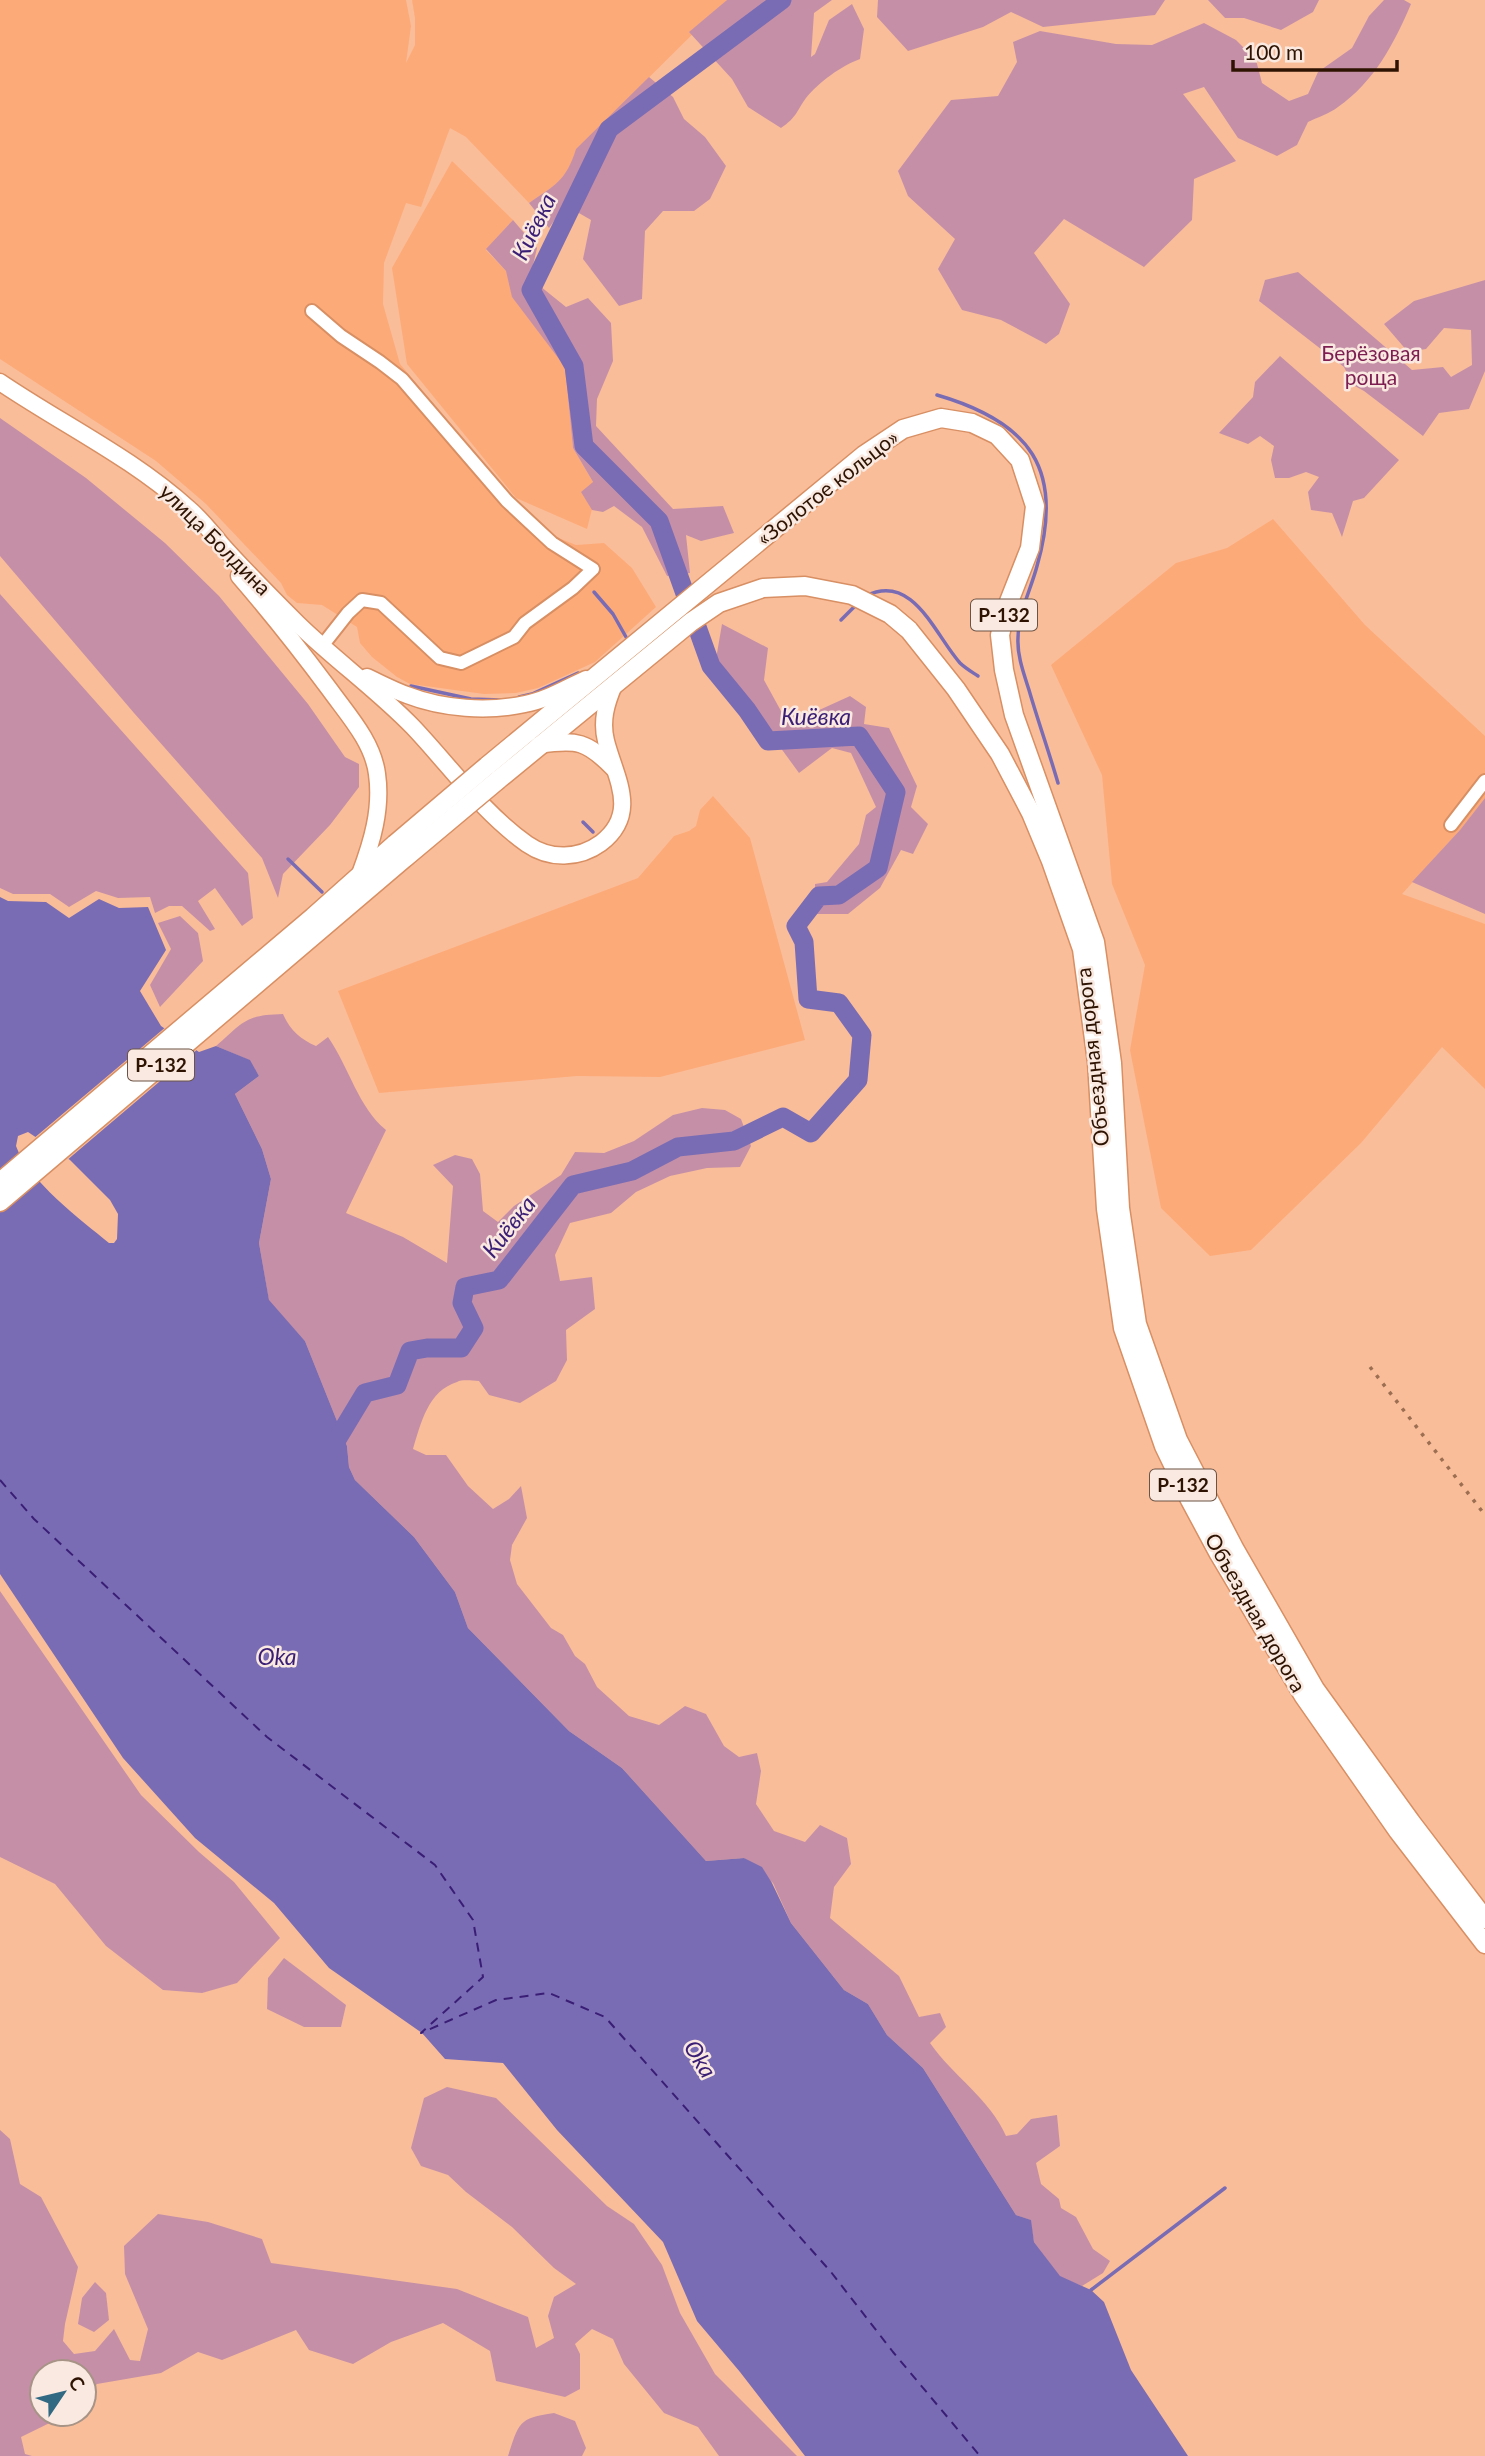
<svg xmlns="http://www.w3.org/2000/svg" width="1485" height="2456" font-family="Lato,sans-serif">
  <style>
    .built { fill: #fdaa79 }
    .green { fill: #c590a7 }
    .water { fill: #7a6cb4; fill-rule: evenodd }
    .pier { fill: #fabd99 }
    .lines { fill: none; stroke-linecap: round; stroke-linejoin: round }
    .stream { stroke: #7a6cb4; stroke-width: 3.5 }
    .river { stroke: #7a6cb4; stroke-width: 19 }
    .ferry { stroke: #3a1e75; stroke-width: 2; stroke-dasharray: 9 7; stroke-linecap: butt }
    .minor-casing { stroke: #d88f63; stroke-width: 16 }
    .major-casing { stroke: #d88f63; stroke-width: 19 }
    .highway-casing { stroke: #d88f63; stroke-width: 21 }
    .minor { stroke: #fff; stroke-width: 12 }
    .major { stroke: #fff; stroke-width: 16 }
    .highway { stroke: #fff; stroke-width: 18 }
    .rail { stroke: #9c6f53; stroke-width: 3.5; stroke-dasharray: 3.5 7; stroke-linecap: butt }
    .highway-bridge-casing { stroke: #d88f63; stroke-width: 21; stroke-linecap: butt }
    .highway-bridge { stroke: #fff; stroke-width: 18 }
    .labels { text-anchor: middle; stroke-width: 5; stroke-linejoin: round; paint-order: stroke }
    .shield { fill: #f9e9e0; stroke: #6b5345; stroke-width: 2 }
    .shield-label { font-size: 19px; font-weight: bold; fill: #2e1302 }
    .park-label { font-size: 21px; fill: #7d1d51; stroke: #f9e9e0 }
    .street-label { font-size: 21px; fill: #2e1302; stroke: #f9e9e0 }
    .water-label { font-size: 23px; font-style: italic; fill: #3a1e75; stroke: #f9e9e0 }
  </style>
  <rect width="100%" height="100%" fill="#fabd99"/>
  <g class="built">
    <polygon points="0,0 406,0 411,26 406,63 415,45 415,18 412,0 727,0 577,149 572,163 561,181 529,203 466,137 450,128 421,207 406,203 384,263 383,304 400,364 526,514 551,535 576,545 604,543 632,568 656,607 595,662 538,688 516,693 484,694 410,684 397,677 372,657 360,643 357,627 322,605 297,603 287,595 281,583 206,504 156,461 0,359"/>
    <polygon points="452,161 513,220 486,250 506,271 565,367 573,448 597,489 587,529 516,498 407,364 392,268"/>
    <polygon points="1273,519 1365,625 1485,736 1485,798 1460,830 1402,894 1485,924 1485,1089 1442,1047 1361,1143 1251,1250 1210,1256 1161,1208 1130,1050 1145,965 1112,884 1102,775 1051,665 1176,563 1227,548"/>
    <polygon points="713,796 750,838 805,1040 660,1077 577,1076 379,1093 338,991 638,878 674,836 689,831 696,826 700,810"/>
  </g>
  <g class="green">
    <path d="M727,0H832L814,13L811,57L815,54L829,20L852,4L864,29L860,59C841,66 819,82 806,98C796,112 797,117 781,128L748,107L732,79L689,32Z"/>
    <polygon points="878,0 1165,0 1155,15 1043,27 1011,12 983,27 908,51 877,17"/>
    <polygon points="1208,0 1319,0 1313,12 1281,30 1244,18 1225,18"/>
    <path d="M1384,0H1404L1411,4C1394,44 1374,82 1338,107C1329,114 1318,117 1308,122L1297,145L1277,156L1238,138L1204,87L1183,94L1236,161L1194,179L1192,220L1144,267L1064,219L1034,253L1070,304L1059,334L1046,344L1001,320L962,310L938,269L955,239L908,196L898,171L951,100L998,96L1017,62L1013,42L1040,31L1116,44L1152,45L1204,23L1236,40L1256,60L1262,83L1289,101L1308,94L1318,72L1352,48L1369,16Z"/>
    <path d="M649,77L673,97L684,119L705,137L726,166L710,199L694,211H663L645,231L642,299L619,306L583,259L591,220L565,205L549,228L529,203C555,185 566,181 576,149Z"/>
    <polygon points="513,220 537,248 530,278 566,307 588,298 611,323 613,361 597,399 596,426 673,509 723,506 734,533 701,541 686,535 690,573 667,576 642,527 614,506 603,512 592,510 581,492 593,482 573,448 565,367 512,297 506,271 486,249"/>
    <polygon points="1298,272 1412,370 1443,367 1451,377 1472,365 1471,330 1444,328 1426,349 1408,352 1384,324 1414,301 1485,280 1485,371 1469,409 1439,413 1423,436 1364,391 1353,385 1344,367 1259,301 1265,280"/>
    <polygon points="1280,356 1399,460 1364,498 1353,501 1342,537 1332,513 1311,510 1308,492 1319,477 1306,472 1289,478 1275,478 1271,460 1274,446 1260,436 1248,444 1219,433 1253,397 1255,382"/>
    <polygon points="0,418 86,478 165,543 219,596 308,704 345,757 359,764 359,787 330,825 283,874 278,898 262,858 134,713 0,556"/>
    <polygon points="0,594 248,873 253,918 242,926 215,888 198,901 215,929 210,931 182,906 169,906 155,913 150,897 118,898 96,891 69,907 50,894 13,894 0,888"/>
    <polygon points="722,624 768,648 764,680 781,711 806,716 850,696 866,707 864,724 889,728 917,786 911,807 928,824 913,854 901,850 880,888 848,914 815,914 815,884 827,882 859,844 866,815 876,807 851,753 832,748 799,773 716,659"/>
    <polygon points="1485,798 1485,914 1412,882 1460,830"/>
    <polygon points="180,916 198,933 203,961 160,1007 150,985 171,949 158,923"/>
    <path d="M283,1014C290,1030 300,1039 316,1046L328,1037C349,1067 358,1107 386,1130L346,1213L403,1237L447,1263L453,1186L433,1165L455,1155L472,1159L480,1174L483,1211L498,1222L514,1206L561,1175L575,1152L604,1153L634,1141L673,1115L702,1108L725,1110L741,1119L751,1146L740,1167L707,1168L670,1176L636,1192L611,1213L570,1223L555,1255L560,1281L592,1277L595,1309L566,1330L567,1360L556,1381L520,1403L489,1395L479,1381C472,1381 463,1379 457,1382C428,1391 421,1423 413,1449L426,1455H446L468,1486L493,1509L509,1499L521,1486L527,1518L512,1545L510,1560L517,1584L551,1628L563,1635L575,1656L585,1664L597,1687L629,1716L659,1725L685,1706L706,1714L724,1746L739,1757L757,1753L761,1771L756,1804L774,1831L805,1842L820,1825L847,1838L851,1864L834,1887L830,1918L899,1976L919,2017L940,2013L946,2027L930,2043C953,2076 990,2099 1006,2136L1017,2134L1031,2119L1057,2115L1060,2146L1036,2163L1041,2184L1059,2199L1061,2208L1076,2217L1093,2249L1110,2261L1103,2273L1082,2286L1060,2277L1034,2242L1030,2220L1016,2215L923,2068L887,2035L868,2004L844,1990L791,1923L773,1883L744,1858L706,1861L622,1768L569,1731L468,1628L455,1592L414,1537L355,1480L349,1467L347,1446L305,1341L269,1301L259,1243L271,1179L262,1149L235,1094L259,1076L249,1060L216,1046C244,1022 244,1015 283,1014Z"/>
    <polygon points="0,1591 141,1795 199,1852 234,1882 280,1938 237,1983 202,1993 163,1990 106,1946 55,1884 0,1857"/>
    <polygon points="284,1958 346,2005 341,2027 304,2027 267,2009 268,1978"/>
    <polygon points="447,2087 496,2098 607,2206 634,2224 662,2265 680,2313 715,2374 797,2456 719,2456 698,2427 664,2413 624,2364 613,2339 592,2329 575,2344 580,2354 580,2389 565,2397 496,2381 490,2351 443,2323 391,2342 353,2364 309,2350 296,2330 222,2360 198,2352 161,2373 97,2384 84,2397 84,2372 42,2372 42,2414 68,2414 21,2437 25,2454 32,2456 0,2456 0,2130 10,2139 20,2184 41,2197 78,2267 65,2324 63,2341 74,2354 95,2351 114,2329 130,2360 140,2361 148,2329 125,2274 124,2246 158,2214 208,2222 262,2239 271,2263 457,2289 528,2317 536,2348 554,2338 548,2316 554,2297 576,2284 554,2268 512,2227 466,2192 448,2175 421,2166 411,2148 424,2098"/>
    <polygon points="95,2282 106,2293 109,2320 94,2332 78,2324 82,2298"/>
    <path d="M554,2413L575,2421L586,2448L582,2456H508C519,2423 518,2418 554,2413Z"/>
  </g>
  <path class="water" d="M0,897L8,901L46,902L69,918L99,899L119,908L148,907L166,950L140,991L161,1026L199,1052L216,1046L250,1060L259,1076L235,1094L262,1149L271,1179L259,1243L269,1300L305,1341L347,1446L349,1467L355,1480L414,1537L455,1592L468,1628L569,1731L622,1768L706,1861L744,1858L762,1867L772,1883L791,1923L844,1990L868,2004L887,2035L923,2068L1016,2215L1031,2220L1034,2242L1060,2276L1091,2290L1104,2302L1131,2370L1188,2456H805L740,2372L697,2321L663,2242L557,2130L503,2063L445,2059L422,2033L329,1968L274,1903L195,1838L123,1758L0,1574ZM28,1132L70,1160L110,1200L118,1214L117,1239L114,1243H109C81,1220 28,1180 16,1146L18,1136Z"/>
  <polygon class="pier" points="167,1026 199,1048 66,1161 33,1139"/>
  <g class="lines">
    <g class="stream">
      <path d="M937,395C1030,422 1065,469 1037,566C1031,589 1018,614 1018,638C1017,656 1024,674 1029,690C1038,721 1049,752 1058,783"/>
      <polyline points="594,592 613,614 626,637"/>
      <path d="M866,596C913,572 935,635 960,663C965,668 972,672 978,676"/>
      <polyline points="841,620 858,603"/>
      <polyline points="411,686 471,699 501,700"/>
      <polyline points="519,697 532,694 578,673"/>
      <polyline points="583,822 593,832"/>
      <polyline points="288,859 322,892"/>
      <polyline points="1091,2290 1225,2188"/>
    </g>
    <polyline class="river" points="327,1456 365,1393 397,1385 410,1351 427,1348 461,1348 474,1328 462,1303 465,1287 499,1280 573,1185 632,1171 678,1147 734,1141 783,1117 811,1133 858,1080 862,1035 839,1003 808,999 804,942 796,926 819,896 839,895 878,868 896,792 859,736 768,741 747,710 711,666 659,521 584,446 574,366 531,290 609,129 782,0"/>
    <polyline class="ferry" points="0,1480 34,1519 267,1737 435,1865 473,1920 483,1977 421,2033 496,2000 549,1993 605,2017 831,2272 893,2352 980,2456"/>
    <g class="minor-casing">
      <g id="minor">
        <polyline points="312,311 341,336 380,362 402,379 507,501 552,543 593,569 573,588 525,623 514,637 461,663 440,658 381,603 362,600 348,613 322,646"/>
        <polyline points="1451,825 1485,781"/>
      </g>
    </g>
    <g class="major-casing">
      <g id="major">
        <path d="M0,382C62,424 133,458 189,509C201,519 211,532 221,544C245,571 272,598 298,624C335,660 377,690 413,727C450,766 482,812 527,844C550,860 579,859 601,843C640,813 615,777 606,741C601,721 606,704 614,685"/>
        <path d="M239,576C271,613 301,651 330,690C348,715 373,742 377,774C382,809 372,842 360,874"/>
        <path d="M367,677C380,683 393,690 407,695C443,709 488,712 525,704C547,700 566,688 586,679"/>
        <path d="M539,745C577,739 587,741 614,769"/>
      </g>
    </g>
    <g class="highway-casing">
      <g id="highway">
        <polyline points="487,766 864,455 903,429 941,418 972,423 997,435 1020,460 1035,506 1030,548 1006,609 1000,635 1004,670 1014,715 1095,942 1112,1063 1120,1208 1137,1324 1178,1440 1234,1548 1315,1689 1411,1822 1485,1919"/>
        <polyline points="498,780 691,622 719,603 763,588 805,586 852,595 890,614 909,630 956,689 1000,754 1031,813 1051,861 1082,949 1097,1062 1106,1209 1123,1328 1164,1446 1190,1500 1219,1554 1303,1695 1398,1831 1485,1944"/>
        <polyline points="0,1182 313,917 395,844"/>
        <polyline points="0,1202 406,857"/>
      </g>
    </g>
    <use href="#minor" class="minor"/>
    <use href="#major" class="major"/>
    <use href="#highway" class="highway"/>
    <polyline class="rail" points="1370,1367 1485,1515"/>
    <g class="highway-bridge-casing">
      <g id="highway-bridge">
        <polyline points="395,844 487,766"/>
        <polyline points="406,857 498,780"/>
      </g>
    </g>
    <use href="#highway-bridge" class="highway-bridge"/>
  </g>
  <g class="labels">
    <g class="shield">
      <rect x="971" y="599.5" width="66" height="31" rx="5"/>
      <rect x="128" y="1049.5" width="66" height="31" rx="5"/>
      <rect x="1150" y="1469.5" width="66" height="31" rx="5"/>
    </g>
    <g class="shield-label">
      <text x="1004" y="622">Р-132</text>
      <text x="161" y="1072">Р-132</text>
      <text x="1183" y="1492">Р-132</text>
    </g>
    <g class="park-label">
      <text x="1371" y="361">Берёзовая<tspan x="1371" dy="24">роща</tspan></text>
    </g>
    <g class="street-label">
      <text transform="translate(828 488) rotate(-38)" y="7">«Золотое кольцо»</text>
      <text transform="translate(215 540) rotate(45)" y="7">улица Болдина</text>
      <text transform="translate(1093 1057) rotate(-96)" y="7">Объездная дорога</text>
      <text transform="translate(1255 1613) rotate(60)" y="7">Объездная дорога</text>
    </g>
    <g class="water-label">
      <text transform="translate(534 227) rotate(-64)" y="8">Киёвка</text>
      <text x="816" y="725">Киёвка</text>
      <text transform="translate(509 1227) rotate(-52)" y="8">Киёвка</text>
      <text x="277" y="1665">Oka</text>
      <text transform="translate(700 2059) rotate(59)" y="8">Oka</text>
    </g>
  </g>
  <g transform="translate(63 2393) rotate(55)"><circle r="33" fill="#f9e9e0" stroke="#a89387" stroke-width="2"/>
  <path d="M0-5L12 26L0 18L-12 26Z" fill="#316983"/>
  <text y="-10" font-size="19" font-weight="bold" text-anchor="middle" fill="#2e1302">С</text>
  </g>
  <path d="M1233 60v10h164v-10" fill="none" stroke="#2e1302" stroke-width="3.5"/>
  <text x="1244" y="60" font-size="21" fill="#2e1302" stroke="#f9e9e0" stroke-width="5" paint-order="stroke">100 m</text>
</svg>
